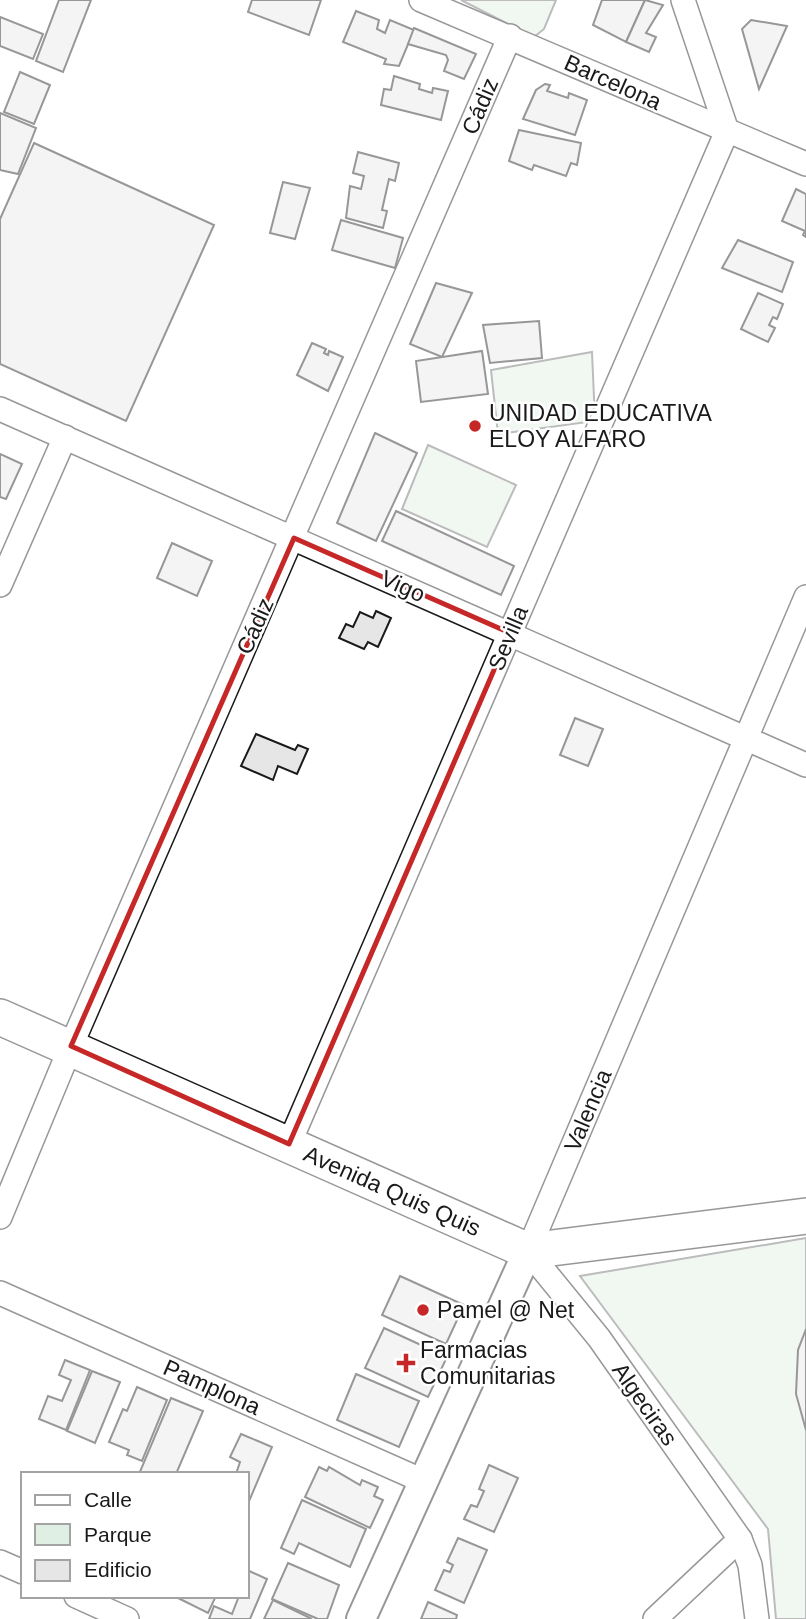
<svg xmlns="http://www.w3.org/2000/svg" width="806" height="1619" font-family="Helvetica,sans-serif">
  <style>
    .green { fill: #e0efe3; stroke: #6a6a6a; stroke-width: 2 }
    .building { fill: #e6e6e6; stroke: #1a1a1a; stroke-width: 2 }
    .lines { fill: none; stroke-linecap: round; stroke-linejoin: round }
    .minor-casing { stroke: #1a1a1a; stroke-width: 26 }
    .tertiary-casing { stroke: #1a1a1a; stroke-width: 32 }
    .primary-casing { stroke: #1a1a1a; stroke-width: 38 }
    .minor { stroke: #fff; stroke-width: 23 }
    .tertiary { stroke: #fff; stroke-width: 28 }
    .primary { stroke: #fff; stroke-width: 35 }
    .marked { fill: none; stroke: #c62828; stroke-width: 5; stroke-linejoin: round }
    .poi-dot { fill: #c62828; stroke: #fff; stroke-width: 2.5 }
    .labels { text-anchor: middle; stroke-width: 5; stroke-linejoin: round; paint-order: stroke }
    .street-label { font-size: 23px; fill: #1a1a1a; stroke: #fff }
    .poi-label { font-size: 23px; fill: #1a1a1a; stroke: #fff; text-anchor: start }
  </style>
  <rect width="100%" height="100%" fill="#fff"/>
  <g class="green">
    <polygon points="461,0 556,0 544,29 534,37"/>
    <polygon points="592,352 595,421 498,434 491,370"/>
    <polygon points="428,445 516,485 487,547 402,509"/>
    <polygon points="806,1238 806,1619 776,1619 768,1529 580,1276"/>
  </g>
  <g class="building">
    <polygon points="59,0 91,0 63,72 36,61"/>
    <polygon points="252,0 321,0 309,35 248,12"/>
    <polygon points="602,0 645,0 626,42 593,25"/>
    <polygon points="645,0 663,5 646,33 656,37 649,52 626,42"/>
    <polygon points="356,11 379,20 377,29 385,33 390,20 414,30 399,66 384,64 386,59 343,42"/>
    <polygon points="0,17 43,34 33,59 0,46"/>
    <polygon points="751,20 787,26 759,89 742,29"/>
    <polygon points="414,28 476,54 464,79 444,71 448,60 446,55 408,44"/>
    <polygon points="20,72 50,85 34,124 4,112"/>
    <polygon points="394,76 420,84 419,89 432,93 433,88 448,91 441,120 381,105 384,89 391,90"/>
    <polygon points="545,84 550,85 547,91 568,98 569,93 587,100 575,135 523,119 536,90"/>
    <polygon points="0,113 36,128 18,174 0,170"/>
    <polygon points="519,130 581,143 577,165 571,163 566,176 534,165 532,170 509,161"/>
    <polygon points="34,143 214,225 126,421 0,364 0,219"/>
    <polygon points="358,152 399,163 395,181 389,179 382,210 387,211 383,228 346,218 350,186 361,189 364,176 353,173"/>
    <polygon points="283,182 310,188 295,239 270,233"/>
    <polygon points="796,189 806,194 806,237 803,235 805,231 782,221"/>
    <polygon points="341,220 403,238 395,268 332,250"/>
    <polygon points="738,240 793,262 782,292 722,268"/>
    <polygon points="436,283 472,293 442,357 410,344"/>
    <polygon points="758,293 783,304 777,319 773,317 769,325 775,328 768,342 741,329"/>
    <polygon points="539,321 542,358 490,363 483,325"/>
    <polygon points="312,343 326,349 324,353 328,355 329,351 343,357 328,391 297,375"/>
    <polygon points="482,351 488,394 421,402 416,361"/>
    <polygon points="375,433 417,453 376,541 337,523"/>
    <polygon points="0,454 22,464 6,499 0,497"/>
    <polygon points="396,511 514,566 501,595 382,541"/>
    <polygon points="172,543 212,561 197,596 157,578"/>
    <polygon points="376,611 391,618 378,647 368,642 364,649 339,638 346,624 353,627 360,612 373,618"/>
    <polygon points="575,718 603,729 588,766 560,755"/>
    <polygon points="256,734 295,750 298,745 308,749 297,774 278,766 273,780 241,766"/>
    <polygon points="400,1276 464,1305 446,1344 382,1315"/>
    <polygon points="384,1328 447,1357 428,1397 365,1368"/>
    <polygon points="806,1329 806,1430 796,1394 798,1350"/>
    <polygon points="65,1360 90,1370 66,1430 39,1419 48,1396 62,1401 71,1380 59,1375"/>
    <polygon points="92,1371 120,1382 95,1443 67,1431"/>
    <polygon points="356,1374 419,1401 399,1447 337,1420"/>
    <polygon points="137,1387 167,1400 142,1461 127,1455 129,1450 109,1442 123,1409 127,1411"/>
    <polygon points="171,1398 203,1411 176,1474 139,1474"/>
    <polygon points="241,1434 272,1447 247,1506 247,1474 236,1474 240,1462 230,1457"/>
    <polygon points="489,1465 518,1478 494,1532 464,1519 471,1505 477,1507 484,1491 479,1489"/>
    <polygon points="319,1467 327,1471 329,1467 360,1485 362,1480 378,1487 374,1496 383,1500 370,1528 305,1497"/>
    <polygon points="302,1500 366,1529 350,1567 299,1543 294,1554 281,1548"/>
    <polygon points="458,1538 487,1550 464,1603 435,1590 444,1570 450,1572 453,1565 447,1562"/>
    <polygon points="288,1563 339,1585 327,1619 318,1619 272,1599"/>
    <polygon points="247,1570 267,1579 250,1619 209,1619 214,1606 232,1614 239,1596 247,1596"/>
    <polygon points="174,1596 216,1596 208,1613"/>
    <polygon points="273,1600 312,1619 264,1619"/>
    <polygon points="428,1602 457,1615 456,1619 421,1619"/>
  </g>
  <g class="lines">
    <g class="minor-casing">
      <g id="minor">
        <polyline points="421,0 806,164"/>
        <polyline points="683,0 727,131"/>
        <polyline points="0,409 806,765"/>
        <polyline points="0,585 65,437"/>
        <polyline points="289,1144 727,131"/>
        <polyline points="0,1217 71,1046 510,36"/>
        <polyline points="0,1293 423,1481"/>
        <polyline points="0,1562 23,1572"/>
        <polyline points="76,1596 127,1619"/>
        <polyline points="655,1619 740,1539"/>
        <path id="s1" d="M757,1619L750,1565L740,1539L599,1338L528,1251L806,597"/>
      </g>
    </g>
    <g class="tertiary-casing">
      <polyline id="tertiary" points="361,1619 528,1251"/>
    </g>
    <g class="primary-casing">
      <g id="primary">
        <path id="s2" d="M0,1017L528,1251L806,1216"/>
      </g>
    </g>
    <use href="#minor" class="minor"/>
    <use href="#tertiary" class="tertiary"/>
    <use href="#primary" class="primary"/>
  </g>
  <path d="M0 0H806V1619H0ZM294,538L510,633L289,1144L71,1046Z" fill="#fff" fill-opacity=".55" fill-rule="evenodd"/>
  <path class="marked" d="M294,538L510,633L289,1144L71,1046Z"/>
  <g class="poi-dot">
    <circle cx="475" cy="426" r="7"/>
    <circle cx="423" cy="1310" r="7"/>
    <path d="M402.5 1352.5h7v7h7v7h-7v7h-7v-7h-7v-7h7z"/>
  </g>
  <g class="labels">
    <g class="street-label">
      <text transform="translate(613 82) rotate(24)" y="8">Barcelona</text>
      <text transform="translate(480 106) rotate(-67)" y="8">Cádiz</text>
      <text transform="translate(403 586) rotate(24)" y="8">Vigo</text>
      <text transform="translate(255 626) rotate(-66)" y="8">Cádiz</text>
      <text transform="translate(508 638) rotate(-67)" y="8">Sevilla</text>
      <text dy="8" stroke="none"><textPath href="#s1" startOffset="593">Valencia</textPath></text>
      <text dy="8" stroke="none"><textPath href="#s2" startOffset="429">Avenida Quis Quis</textPath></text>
      <text transform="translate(212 1387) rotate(24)" y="8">Pamplona</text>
      <text transform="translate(645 1404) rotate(55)" y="8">Algeciras</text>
    </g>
    <g class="poi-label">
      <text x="489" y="421">UNIDAD EDUCATIVA<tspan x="489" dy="26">ELOY ALFARO</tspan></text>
      <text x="437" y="1318">Pamel @ Net</text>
      <text x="420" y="1358">Farmacias<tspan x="420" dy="26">Comunitarias</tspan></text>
    </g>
  </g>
  <rect x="21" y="1472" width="228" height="126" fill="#ffffff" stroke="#a3a3a3" stroke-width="2"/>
  <rect x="35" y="1495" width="35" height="10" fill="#ffffff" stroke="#a3a3a3" stroke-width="2"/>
  <text x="84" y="1507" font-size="21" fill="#1a1a1a">Calle</text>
  <rect x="35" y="1524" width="35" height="21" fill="#e0efe3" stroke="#a3a3a3" stroke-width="2"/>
  <text x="84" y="1542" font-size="21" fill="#1a1a1a">Parque</text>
  <rect x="35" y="1560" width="35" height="21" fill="#e6e6e6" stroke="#a3a3a3" stroke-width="2"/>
  <text x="84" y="1577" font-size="21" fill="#1a1a1a">Edificio</text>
</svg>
